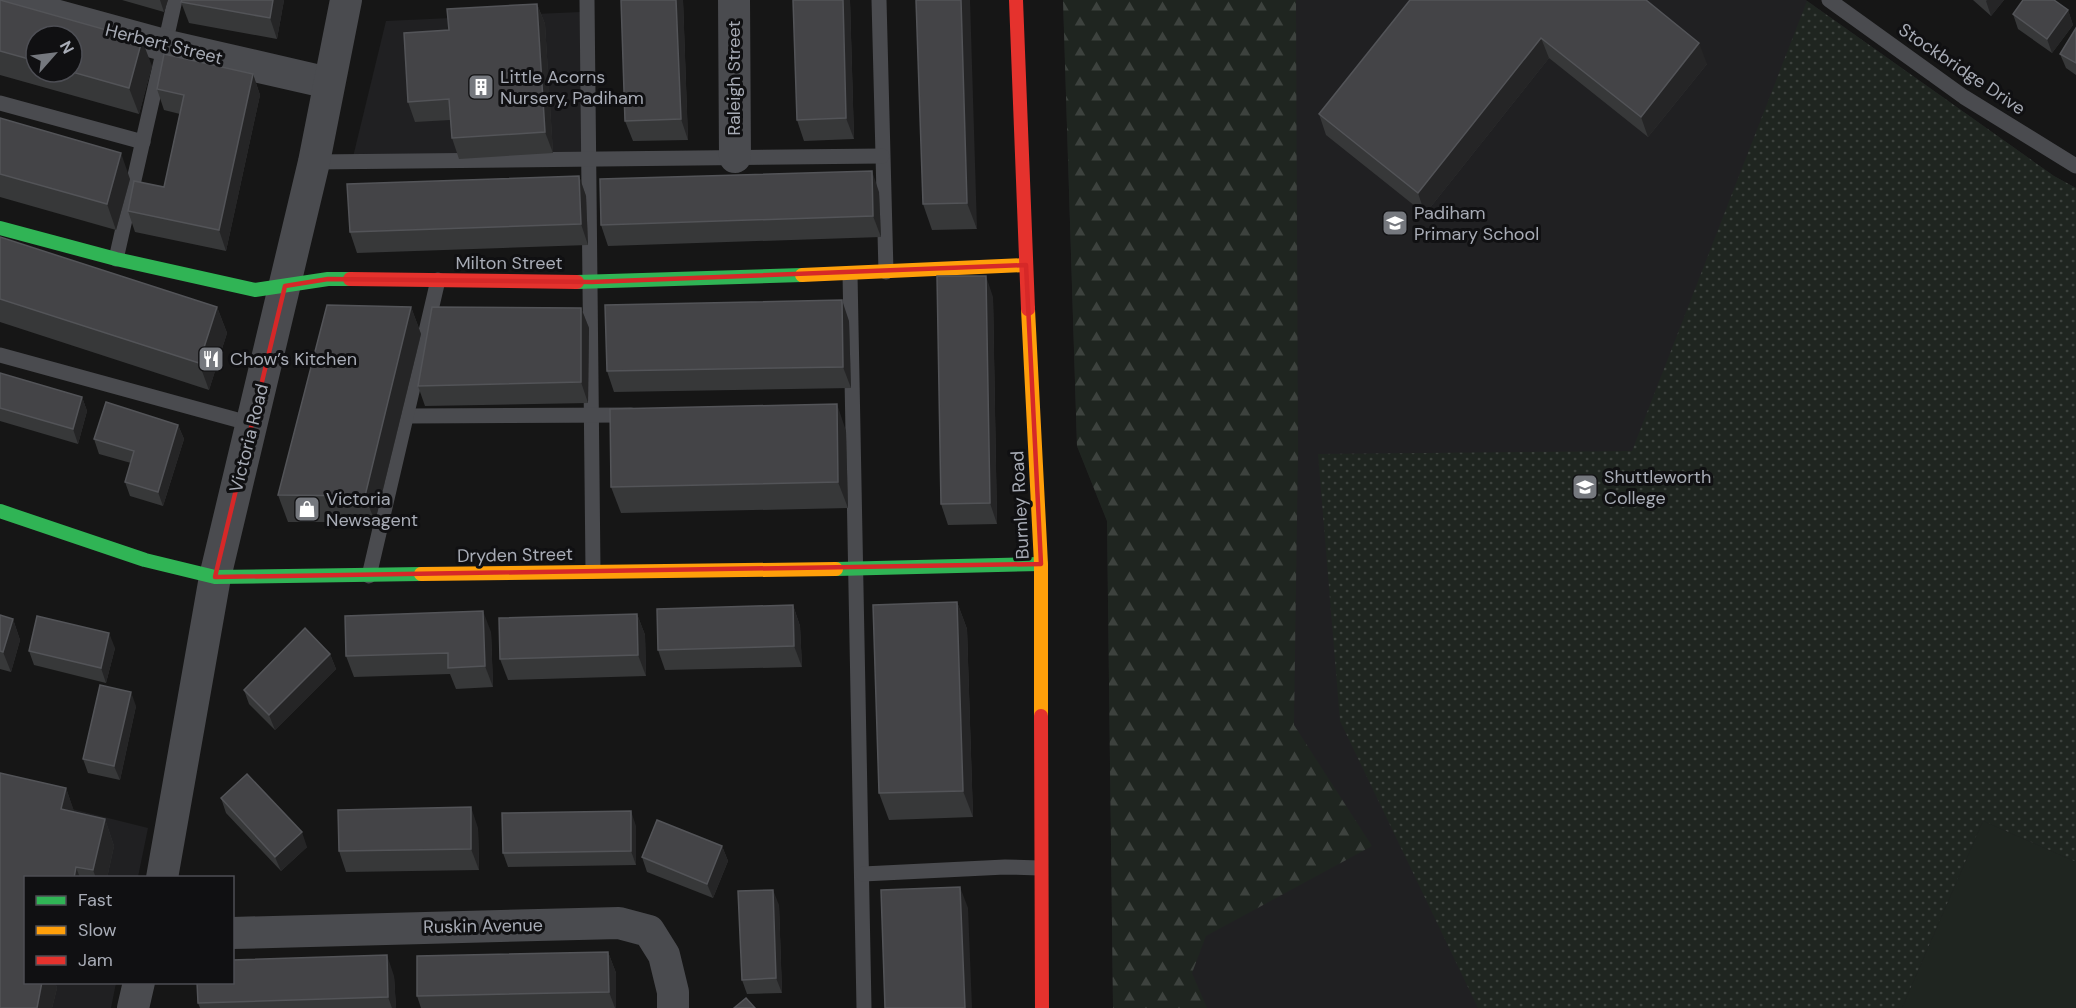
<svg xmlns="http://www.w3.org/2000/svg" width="2076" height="1008" font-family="'DM Sans',sans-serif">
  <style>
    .built { fill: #202022 }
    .grass { fill: url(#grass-dots) }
    .forest { fill: url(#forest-firs) }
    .pitch { fill: #1f2520 }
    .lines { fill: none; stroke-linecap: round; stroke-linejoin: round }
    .lane { stroke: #4a4b4f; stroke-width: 15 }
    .street { stroke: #4a4b4f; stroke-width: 32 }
    .fast { stroke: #30b455; stroke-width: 14 }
    .slow { stroke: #ff9f0a; stroke-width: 14 }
    .jam { stroke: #e5322d; stroke-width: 14 }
    .wall { fill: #373839; fill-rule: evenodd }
    .shaded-wall { fill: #252526 }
    .building { fill: #444447; stroke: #535458; stroke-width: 1.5 }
    .marked { fill: none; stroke: #d62828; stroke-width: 4.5; stroke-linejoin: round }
    .labels { text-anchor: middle; stroke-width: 6; stroke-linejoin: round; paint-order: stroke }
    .street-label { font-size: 18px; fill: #a8acb6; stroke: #101012 }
    .poi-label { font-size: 18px; fill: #a8acb6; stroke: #101012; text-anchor: start }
  </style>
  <defs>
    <pattern id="grass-dots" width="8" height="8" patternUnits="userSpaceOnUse" patternTransform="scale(1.5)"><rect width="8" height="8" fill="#1f2520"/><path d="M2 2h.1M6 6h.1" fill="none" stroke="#3d423e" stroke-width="1.8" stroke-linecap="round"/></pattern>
    <pattern id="forest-firs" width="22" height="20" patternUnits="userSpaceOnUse" patternTransform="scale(1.5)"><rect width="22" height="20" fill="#1f2520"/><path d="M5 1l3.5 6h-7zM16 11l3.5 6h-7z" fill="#3d423e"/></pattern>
  </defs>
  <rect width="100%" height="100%" fill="#161616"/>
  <g class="built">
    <polygon points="1063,0 1806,0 2054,176 2076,188 2076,1008 1113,1008 1107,521 1077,446"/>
    <polygon points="580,12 583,153 353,157 386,21"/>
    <polygon points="0,791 148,828 138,877 26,878 26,982 116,983 111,1008 0,1008"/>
  </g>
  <polygon class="grass" points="1807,1 2054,176 2076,188 2076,862 1983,821 1902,1008 1478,1008 1340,721 1318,454 1632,451"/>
  <polygon class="forest" points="1063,0 1296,0 1298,451 1294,725 1372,846 1206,936 1192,973 1207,1008 1113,1008 1107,521 1077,446"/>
  <polygon class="pitch" points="1983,821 2076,862 2076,1008 1902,1008"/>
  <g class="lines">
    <g class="lane">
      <polyline points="587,0 593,571"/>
      <polyline points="879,0 886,272"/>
      <polyline points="1829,0 1964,97 2076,166"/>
      <polyline points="0,103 143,142"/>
      <polyline points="314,162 882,156"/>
      <polyline points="116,259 175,0"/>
      <polyline points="850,274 864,1008"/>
      <polyline points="0,355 252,424"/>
      <polyline points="406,416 631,415"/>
      <polyline points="369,576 438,280"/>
      <polyline points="863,874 1005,867 1040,868"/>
    </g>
    <g class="street">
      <polyline points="0,0 164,45 329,83"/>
      <polyline points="734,0 735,157"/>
      <polyline points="162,878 215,577 314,162 346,0"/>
      <polyline points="232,933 619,923 649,931 664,955 673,992 673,1008"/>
      <polyline points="133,1008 139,982"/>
    </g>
    <g class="fast">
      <polyline points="0,228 116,259 255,290 328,279 350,279"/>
      <polyline points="577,282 802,275"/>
      <polyline points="0,511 145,560 215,577 421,574"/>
      <polyline points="836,569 1041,564"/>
    </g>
    <g class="slow">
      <polyline points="802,275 1026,265"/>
      <polyline points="1028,309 1041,564 1041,716"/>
      <polyline points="421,574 836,569"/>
    </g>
    <g class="jam">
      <polyline points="1016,0 1028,309"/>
      <polyline points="350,279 577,282"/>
      <polyline points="1041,716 1042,1008"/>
    </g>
  </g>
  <g class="wall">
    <path d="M0,0L152,66L139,114L0,75ZM36,36L72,72H36Z"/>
    <polygon points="122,0 168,0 164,12"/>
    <polygon points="182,0 284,0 277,39 189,23 181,2"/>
    <polygon points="621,0 683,0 688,140 633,141 625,121"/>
    <polygon points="850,0 854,139 804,141 797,120"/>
    <polygon points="916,0 977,229 932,230 923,204"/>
    <polygon points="1410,0 1707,64 1648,137 1549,58 1425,214 1326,135 1319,114"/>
    <polygon points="1973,0 2004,0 1991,16"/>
    <polygon points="537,4 545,24 553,153 459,159 452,138 450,120 415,122 408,102 449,30"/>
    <polygon points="2068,10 2073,25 2052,53 2018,29 2013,14"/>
    <polygon points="2076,28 2076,75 2066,68 2060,54"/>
    <polygon points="253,74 260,95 226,251 135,232 128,211 164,187 180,114 164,110 157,89"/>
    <polygon points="0,118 130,179 116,230 0,197"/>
    <polygon points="579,176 586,196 588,245 357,253 350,232"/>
    <polygon points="879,192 881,237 608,246 601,225"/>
    <polygon points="0,237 217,307 227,333 209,390 0,322"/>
    <polygon points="993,297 997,524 948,525 941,504"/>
    <polygon points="411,307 421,334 375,522 288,522 278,495"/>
    <polygon points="581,308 589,328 588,403 425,406 418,386"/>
    <polygon points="849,321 851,388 614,392 607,371"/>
    <polygon points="0,373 82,397 87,411 78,444 0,421"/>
    <polygon points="178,425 184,439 163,506 130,496 125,482 131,463 99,454 94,439"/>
    <polygon points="846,431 848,508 621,513 611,487"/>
    <polygon points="957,602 967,629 973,817 889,820 879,793"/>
    <polygon points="793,605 800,626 802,667 665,670 658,650"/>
    <polygon points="637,614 645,635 646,676 508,680 500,659"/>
    <polygon points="0,615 13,619 20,640 11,672 0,669"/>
    <polygon points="491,632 493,687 456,689 450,674 354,677 346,656"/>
    <polygon points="115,648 106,683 34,665 29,651"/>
    <polygon points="330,654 336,669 275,730 249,704 244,690"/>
    <polygon points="136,706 120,780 88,773 83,759"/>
    <polygon points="0,773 66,788 74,812 105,819 114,846 107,878 26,878 26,982 55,982 57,988 52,1008 0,1008"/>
    <polygon points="221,798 307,847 281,871 226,813"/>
    <polygon points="636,826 636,865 508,867 503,853"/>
    <polygon points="478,828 479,870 346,872 339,851"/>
    <polygon points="722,846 728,861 713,898 647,872 642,857"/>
    <polygon points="779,905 782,993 747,994 742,980"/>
    <polygon points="608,952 616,973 616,1008 421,1008 417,996"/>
    <polygon points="394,976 396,1008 200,1008 198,1003"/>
  </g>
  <g class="shaded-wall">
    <polygon points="160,0 168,0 164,12"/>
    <polygon points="273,0 284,0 277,39 270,18"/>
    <polygon points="676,0 683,0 688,140 681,119"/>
    <polygon points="843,0 850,0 854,139 846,118"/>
    <polygon points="961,0 970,0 977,229 967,203"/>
    <polygon points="1987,0 2004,0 1991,16 1986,1"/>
    <polygon points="537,4 545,24 553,153 545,132"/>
    <polygon points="2068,10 2073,25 2052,53 2047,39"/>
    <polygon points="1541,38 1549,58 1425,214 1418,193"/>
    <polygon points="142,40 152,66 139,114 129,88"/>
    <polygon points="1699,43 1707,64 1648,137 1641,117"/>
    <polygon points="253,74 260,95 226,251 219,230"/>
    <polygon points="121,153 130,179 116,230 107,204"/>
    <polygon points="872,171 879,192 881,237 873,216"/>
    <polygon points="579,176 586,196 588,245 581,224"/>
    <polygon points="986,276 993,297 997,524 990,503"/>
    <polygon points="842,300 849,321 851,388 843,367"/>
    <polygon points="217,307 227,333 209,390 199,363"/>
    <polygon points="411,307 421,334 375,522 365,496"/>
    <polygon points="581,308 589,328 588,403 581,382"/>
    <polygon points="82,397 87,411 78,444 73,429"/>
    <polygon points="837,404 846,431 848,508 838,482"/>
    <polygon points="178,425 184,439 163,506 158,492"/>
    <polygon points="957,602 967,629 973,817 963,791"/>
    <polygon points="793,605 800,626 802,667 794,646"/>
    <polygon points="483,611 491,632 493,687 485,666"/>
    <polygon points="637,614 645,635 646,676 638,655"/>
    <polygon points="13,619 20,640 11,672 3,652"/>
    <polygon points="109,633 115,648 106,683 101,668"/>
    <polygon points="330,654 336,669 275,730 269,715"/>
    <polygon points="131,692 136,706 120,780 114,766"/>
    <polygon points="66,788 75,814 61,809"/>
    <polygon points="471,807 478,828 479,870 471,849"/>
    <polygon points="631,811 636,826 636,865 631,851"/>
    <polygon points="105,819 114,846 107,878 96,878 93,870"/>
    <polygon points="302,832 307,847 281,871 275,857"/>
    <polygon points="722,846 728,861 713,898 707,884"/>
    <polygon points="76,867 80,878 74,878"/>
    <polygon points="960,887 968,908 972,1008 965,1008"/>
    <polygon points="773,890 779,905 782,993 776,978"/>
    <polygon points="608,952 616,973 616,1008 615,1008 609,992"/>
    <polygon points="387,955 394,976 396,1008 392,1008 388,997"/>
    <polygon points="42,982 55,982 57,988 52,1008 37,1008"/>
  </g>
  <g class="building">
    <polygon points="0,0 142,40 129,88 72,72 72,36 36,36 36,61 0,51"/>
    <polygon points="182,0 273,0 270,18 181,2"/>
    <polygon points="621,0 676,0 681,119 625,121"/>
    <polygon points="793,0 843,0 846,118 797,120"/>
    <polygon points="916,0 961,0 967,203 923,204"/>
    <polygon points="1410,0 1646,0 1699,43 1641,117 1541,38 1418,193 1319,114"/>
    <polygon points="2023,0 2054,0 2068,10 2047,39 2013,14"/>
    <polygon points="537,4 545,132 452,138 449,99 408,102 404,33 449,30 447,9"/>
    <polygon points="2076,28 2076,63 2060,54"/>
    <polygon points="164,54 253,74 219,230 128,211 134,181 164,187 184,95 157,89"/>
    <polygon points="0,118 121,153 107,204 0,174"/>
    <polygon points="872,171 873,216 601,225 600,179"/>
    <polygon points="579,176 581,224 350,232 347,184"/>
    <polygon points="0,237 217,307 199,363 0,299"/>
    <polygon points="937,276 986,276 990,503 941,504"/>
    <polygon points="842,300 843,367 607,371 605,305"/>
    <polygon points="327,305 411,307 365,496 278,495"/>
    <polygon points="432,307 581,308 581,382 418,386"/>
    <polygon points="0,373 82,397 73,429 0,408"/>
    <polygon points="106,402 178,425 158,492 125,482 134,451 94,439"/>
    <polygon points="837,404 838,482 611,487 610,409"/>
    <polygon points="957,602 963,791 879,793 873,605"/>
    <polygon points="793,605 794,646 658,650 657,609"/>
    <polygon points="483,611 485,666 448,668 448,653 346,656 345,616"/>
    <polygon points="637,614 638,655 500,659 499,618"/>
    <polygon points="0,615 13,619 3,652 0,651"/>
    <polygon points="37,616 109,633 101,668 29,651"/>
    <polygon points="305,628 330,654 269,715 244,690"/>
    <polygon points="100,685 131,692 114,766 83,759"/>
    <polygon points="0,773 66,788 61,809 105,819 93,870 76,867 74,878 26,878 26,953 25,957 26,957 26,982 42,982 37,1008 0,1008"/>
    <polygon points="247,774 302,832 275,857 221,798"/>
    <polygon points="471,807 471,849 339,851 338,810"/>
    <polygon points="631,811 631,851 503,853 502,813"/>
    <polygon points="657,820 722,846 707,884 642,857"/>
    <polygon points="960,887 965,1008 885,1008 881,890"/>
    <polygon points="773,890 776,978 742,980 738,891"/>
    <polygon points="608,952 609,992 417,996 417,956"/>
    <polygon points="387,955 388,997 198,1003 197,982 232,982 232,960"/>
    <polygon points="746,998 755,1008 734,1008"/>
  </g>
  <path class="marked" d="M1026,265L1041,564L215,577L285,286L328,279L591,282Z"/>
  <defs>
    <g id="building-square" transform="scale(1.35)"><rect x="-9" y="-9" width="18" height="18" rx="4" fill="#75787e" stroke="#101012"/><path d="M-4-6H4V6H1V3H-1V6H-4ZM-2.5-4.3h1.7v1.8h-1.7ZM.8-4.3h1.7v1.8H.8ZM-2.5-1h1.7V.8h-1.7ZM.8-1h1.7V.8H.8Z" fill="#fff"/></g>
    <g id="school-square" transform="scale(1.35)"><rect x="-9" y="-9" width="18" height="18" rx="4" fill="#75787e" stroke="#101012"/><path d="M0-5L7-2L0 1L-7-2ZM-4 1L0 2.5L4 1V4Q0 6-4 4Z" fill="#fff"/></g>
    <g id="restaurant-square" transform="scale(1.35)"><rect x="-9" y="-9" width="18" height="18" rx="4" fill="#75787e" stroke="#101012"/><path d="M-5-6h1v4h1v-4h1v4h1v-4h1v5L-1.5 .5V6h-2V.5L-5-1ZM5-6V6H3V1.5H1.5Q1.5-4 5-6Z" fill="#fff"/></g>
    <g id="shop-square" transform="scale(1.35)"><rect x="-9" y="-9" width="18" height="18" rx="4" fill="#75787e" stroke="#101012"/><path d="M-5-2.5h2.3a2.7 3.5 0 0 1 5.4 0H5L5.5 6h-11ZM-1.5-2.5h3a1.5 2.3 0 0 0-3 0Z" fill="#fff"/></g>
  </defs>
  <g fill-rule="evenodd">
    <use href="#building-square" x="481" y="87"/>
    <use href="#school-square" x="1395" y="223"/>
    <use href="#restaurant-square" x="211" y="359"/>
    <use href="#school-square" x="1585" y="487"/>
    <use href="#shop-square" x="307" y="509"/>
  </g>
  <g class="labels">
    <g class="street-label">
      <text transform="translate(164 44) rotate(14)" y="6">Herbert Street</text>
      <text transform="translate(1962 69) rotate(34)" y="6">Stockbridge Drive</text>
      <text transform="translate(734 78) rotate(-90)" y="6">Raleigh Street</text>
      <text x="509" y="269">Milton Street</text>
      <text transform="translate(249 438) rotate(-76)" y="6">Victoria Road</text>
      <text transform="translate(1020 505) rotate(-93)" y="6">Burnley Road</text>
      <text transform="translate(515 555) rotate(-1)" y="6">Dryden Street</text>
      <text transform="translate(483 926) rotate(-1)" y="6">Ruskin Avenue</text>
    </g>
    <g class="poi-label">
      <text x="500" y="83">Little Acorns<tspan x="500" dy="21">Nursery, Padiham</tspan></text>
      <text x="1414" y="219">Padiham<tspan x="1414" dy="21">Primary School</tspan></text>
      <text x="230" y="365">Chow’s Kitchen</text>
      <text x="1604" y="483">Shuttleworth<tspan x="1604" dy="21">College</tspan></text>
      <text x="326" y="505">Victoria<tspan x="326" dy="21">Newsagent</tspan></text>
    </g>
  </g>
  <rect x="24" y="876" width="210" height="108" fill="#101012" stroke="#4d4e54" stroke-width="1.5"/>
  <rect x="36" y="896" width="30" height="9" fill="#30b455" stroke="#4d4e54" stroke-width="1.5"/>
  <text x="78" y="906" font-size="18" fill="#a8acb6">Fast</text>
  <rect x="36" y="926" width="30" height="9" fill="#ff9f0a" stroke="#4d4e54" stroke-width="1.5"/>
  <text x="78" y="936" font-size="18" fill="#a8acb6">Slow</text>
  <rect x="36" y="956" width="30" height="9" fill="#e5322d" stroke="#4d4e54" stroke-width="1.5"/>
  <text x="78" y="966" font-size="18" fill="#a8acb6">Jam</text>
  <g transform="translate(54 54) rotate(62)"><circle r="28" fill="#101012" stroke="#4d4e54" stroke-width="1.5"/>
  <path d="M0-4.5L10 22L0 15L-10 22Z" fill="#75787e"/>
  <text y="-9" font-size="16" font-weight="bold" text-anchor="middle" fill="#a8acb6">N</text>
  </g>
</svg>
